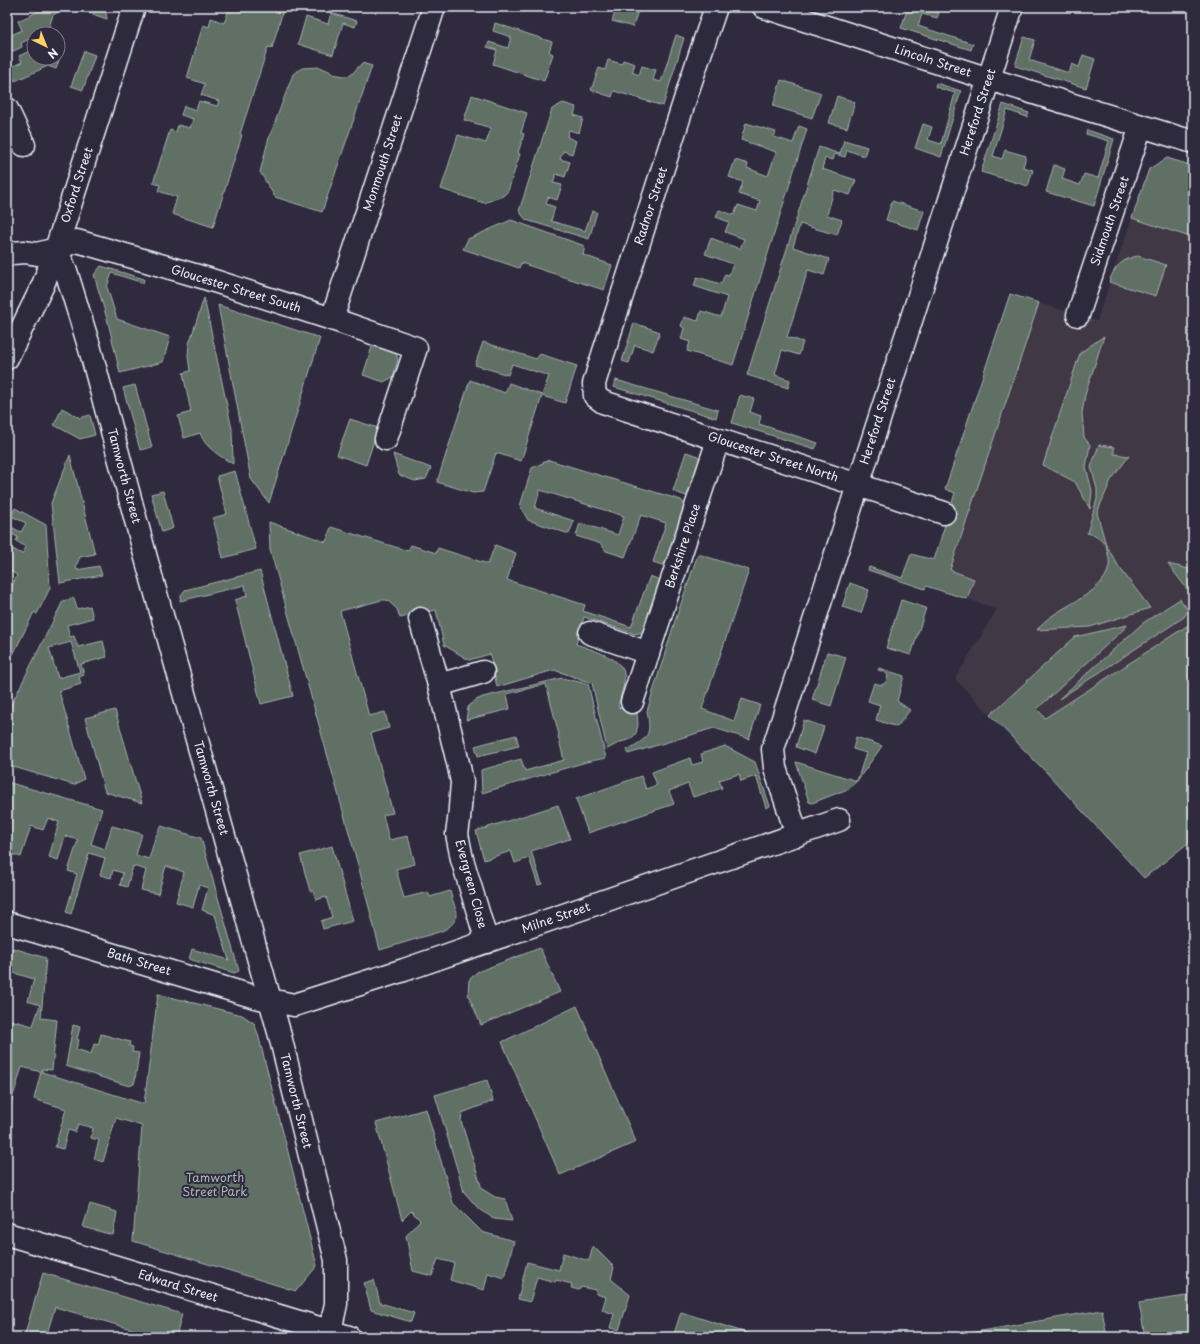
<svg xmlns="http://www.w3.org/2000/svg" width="1200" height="1344" font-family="'Playpen Sans',sans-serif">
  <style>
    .built { fill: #403845 }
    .green { fill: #606f65; stroke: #a4b0ae; fill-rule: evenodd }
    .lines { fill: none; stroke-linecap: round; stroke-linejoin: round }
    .street-casing { stroke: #e8f1f8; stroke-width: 25 }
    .secondary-casing { stroke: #e8f1f8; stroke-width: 25 }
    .street { stroke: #2f2a3d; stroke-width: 22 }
    .secondary { stroke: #2f2a3d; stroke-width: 22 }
    .labels { text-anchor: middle; stroke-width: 4; stroke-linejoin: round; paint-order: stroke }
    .street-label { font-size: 12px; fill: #e8f1f8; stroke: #2f2a3d }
    .park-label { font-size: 12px; fill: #abb6b6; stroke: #2f2a3d }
  </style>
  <rect width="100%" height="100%" fill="#2f2a3d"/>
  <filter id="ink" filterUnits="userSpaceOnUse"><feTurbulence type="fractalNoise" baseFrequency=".025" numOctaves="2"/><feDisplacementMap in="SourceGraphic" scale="8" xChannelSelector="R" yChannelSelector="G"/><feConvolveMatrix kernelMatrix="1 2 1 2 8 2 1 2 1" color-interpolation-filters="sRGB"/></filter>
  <g filter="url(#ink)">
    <polygon class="built" points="1167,158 1193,166 1193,839 1144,878 1047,773 955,679 997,609 926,585 955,493 945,489 1010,294 1097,321 1113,272 1149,169"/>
    <g class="green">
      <polygon points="48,7 67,7 53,15 48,30 40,34 34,34 34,37 21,43 22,47 7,54 7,37 22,30 18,21"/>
      <polygon points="72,7 105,7 107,19"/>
      <polygon points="230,7 284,7 272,48 268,47 240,134 242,135 213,227 172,214 177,197 158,191 160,185 153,183 170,130 176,132 178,125 190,128 193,119 181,115 184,106 196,110 199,101 217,106 219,101 201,95 205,84 187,78 203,25 209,27 211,18 224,23"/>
      <polygon points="617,7 639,7 633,27 612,21"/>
      <polygon points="908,7 927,7 927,8 939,13 937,18 922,14 918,26 973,44 971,50 901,28"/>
      <polygon points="331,13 357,21 355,27 343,23 333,55 298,44 306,17 328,24"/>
      <polygon points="495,23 552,42 549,52 553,54 544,81 493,64 497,50 487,47 489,42 508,48 511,37 493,31"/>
      <polygon points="676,35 684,38 663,106 614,91 612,97 591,90 599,68 605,70 608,60 622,64 623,60 635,64 632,72 639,75 642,66 656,70 653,80 661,82"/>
      <polygon points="1024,37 1035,40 1029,60 1069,73 1072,64 1079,67 1083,55 1095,59 1086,88 1015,66"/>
      <polygon points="58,46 63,48 56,69 48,66 15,81 9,68 22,62 19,56 34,49 34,58 58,58"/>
      <polygon points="84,51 95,55 83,90 71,86"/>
      <polygon points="362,63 372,66 322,212 275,197 260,172 268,141 293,74 302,68 320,67 329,71 333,74 344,76 351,75"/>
      <polygon points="781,80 821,93 812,118 773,106"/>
      <polygon points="936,83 961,91 941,157 915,148 923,124 932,127 928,140 941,144 955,93 935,87"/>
      <polygon points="472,95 527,113 521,133 524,134 518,153 520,154 508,191 503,196 484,203 441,189 458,135 486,143 491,128 464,120"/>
      <polygon points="837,96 855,102 847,128 829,123"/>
      <polygon points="563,103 576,107 574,115 583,118 579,133 569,130 567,137 576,141 572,154 563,151 560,159 570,162 565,177 556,174 553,183 562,185 557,200 548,197 546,204 555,207 551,221 585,231 592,211 597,212 589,239 526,220 519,211 552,109"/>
      <polygon points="1003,104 1029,113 1027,117 1007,110 993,156 1002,159 1005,150 1026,156 1023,167 1033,170 1028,186 981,172"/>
      <polygon points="746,123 776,132 774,137 793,143 799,126 807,129 733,365 687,351 690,342 681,339 684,328 681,326 684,317 698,321 701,311 721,317 727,297 694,286 697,277 721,284 725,274 729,275 733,264 705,254 711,238 740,249 744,239 725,232 729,222 716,217 719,210 734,215 738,205 757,211 760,201 739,194 743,182 729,177 735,160 748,164 747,168 768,176 776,152 741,140"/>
      <polygon points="1087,130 1114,139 1094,206 1046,192 1054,165 1065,169 1062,179 1080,185 1084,174 1098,178 1109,141 1086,134"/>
      <polygon points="844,140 867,147 864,156 847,150 845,157 835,154 833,160 825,158 822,169 856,180 850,195 834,190 827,215 842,220 837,235 800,224 793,247 829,259 824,275 808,270 787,337 803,342 799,355 782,350 775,375 790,380 788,388 747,375 819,147 840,154"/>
      <polygon points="1167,158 1193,166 1193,238 1132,218 1149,169"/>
      <polygon points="892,201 924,211 918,230 886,220"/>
      <polygon points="511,220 585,246 583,255 612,265 604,290 521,263 519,268 463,249 468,239"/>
      <path d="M1138,256L1166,265L1156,296L1109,282C1114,267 1122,259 1138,256Z"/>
      <polygon points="101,266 144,279 143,283 112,273 107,287 117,319 170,337 163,362 120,373 108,322 94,275"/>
      <polygon points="1010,294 1039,303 950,570 974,579 967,599 926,586 925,589 868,570 869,567 902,578 911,554 934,560 955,493 945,489"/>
      <path d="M204,298L232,429L233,464C220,456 205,448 200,433L184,438L178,416L191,412L183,373L190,371L188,356L189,344Z"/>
      <polygon points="218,305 320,338 269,503 251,479"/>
      <polygon points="634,323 660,332 653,351 635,345 629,363 622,361"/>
      <polygon points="1104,336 1085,395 1082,413 1084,437 1090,445 1086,467 1092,491 1090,509 1075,482 1043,465 1080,353"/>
      <polygon points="483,342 536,359 540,354 577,366 565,403 542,396 521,461 496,453 483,492 473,493 437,482 470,380 505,393 509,383 542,395 549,376 512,364 508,375 475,365"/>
      <polygon points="373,344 395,351 398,359 393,377 384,382 363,375"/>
      <polygon points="616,380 718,410 716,418 614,387"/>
      <polygon points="135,385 152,447 140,450 123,388"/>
      <polygon points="740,395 754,399 750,412 761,416 759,424 818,443 815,449 732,423"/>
      <polygon points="62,408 80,418 90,415 95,435 80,439 54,425"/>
      <polygon points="350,419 378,428 366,465 337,455"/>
      <path d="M1099,445L1114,447V454L1129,456L1111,480L1097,513L1106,545L1119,567L1150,608L1090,627L1037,630C1052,607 1105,596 1109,566C1110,560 1107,551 1106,545L1095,535L1087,533L1097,499V489L1091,467Z"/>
      <polygon points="686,452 698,456 700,460 689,493 686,496 673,491"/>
      <polygon points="393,454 431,468 426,479 415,481 399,475"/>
      <polygon points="70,455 95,554 80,557 76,566 77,570 99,566 102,575 60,583 51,503"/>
      <polygon points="549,460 681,500 687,507 668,567 653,562 666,523 641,515 625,557 606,551 601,544 576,536 580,523 618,535 624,516 540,490 535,508 574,521 569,534 528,520 520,506 532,468"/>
      <polygon points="235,471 256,549 223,558 213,518 227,514 217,476"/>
      <polygon points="163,491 173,528 162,532 151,494"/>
      <polygon points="15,508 46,525 50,588 37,614 34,612 7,667 7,586 11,588 17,575 7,569 7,560 10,555 7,554 7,546 22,554 26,547 16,541 18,537 7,532 7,525 21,532 26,523 11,516"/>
      <path d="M269,522L326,542L331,527L408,551L411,545L436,553L438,548L488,564L495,545L516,553L507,580L585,605L583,611L631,627L650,576L662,581L647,625L643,632L635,634L584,617L576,644C589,649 621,657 624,673C626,684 620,697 618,707L637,713L638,725L636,733L631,739L621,742L607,749L592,683L554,670L497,687L490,654L469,660L444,645L436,610L400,618L397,609L387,600H382L340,611L369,716L385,712L389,728L371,733L393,813L383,815L389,840L408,836L415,864L396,869L404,898L428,892L430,897L450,891C455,910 464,920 442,931L380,950L358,865L270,549Z"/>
      <path d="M698,554L749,570L702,709L734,721L742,699L760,705L749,739L714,728L628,754L627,750C648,738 652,736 647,711L674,624Z"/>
      <polygon points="1168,564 1193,570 1193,584 1187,589"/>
      <polygon points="260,571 293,696 261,704 235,600 247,596 245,585 180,601 181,595 185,590"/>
      <polygon points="850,583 869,590 861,613 842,607"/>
      <path d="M74,598L77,609L90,606L93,618L67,625L70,637L74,636L78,647L103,641L107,657L81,664L84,675L79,677L81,684L59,691L84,779L74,785L7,765V713L63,601ZM71,642L80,672L58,678L49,648Z"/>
      <polygon points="1180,599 1188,610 1184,617 1059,699 1143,623"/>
      <polygon points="901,600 926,608 911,655 886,648"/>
      <polygon points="1193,622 1193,839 1144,878 1047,773 990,715 1075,637 1127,625 1126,627 1037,709 1045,718"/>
      <polygon points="827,652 846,657 831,706 812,700"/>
      <polygon points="879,668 904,676 897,701 910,710 897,727 876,720 880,705 868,701 874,683 882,685 886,682 888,676 885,672 878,670"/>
      <polygon points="562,678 588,684 606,758 586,762 482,793 481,770 521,759 525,771 564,760 558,736 559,735 546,684 507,694 510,709 466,720 468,707 476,700 483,697"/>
      <polygon points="115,710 142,803 105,792 85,718"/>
      <polygon points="804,720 824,727 815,754 796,747"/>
      <polygon points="516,735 519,746 478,756 475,746"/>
      <polygon points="856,737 882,746 857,781 848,789 812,803 809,802 796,762 857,781 866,753 853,749"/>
      <polygon points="725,746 755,762 770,806 766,808 756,776 741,781 739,774 719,780 722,788 693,797 688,784 669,791 674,804 588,833 576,799 641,776 646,789 657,785 652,772 690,758 692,765 703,762 701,754"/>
      <polygon points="7,782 102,809 91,844 105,849 112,826 142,834 136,855 149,859 155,838 161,826 201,838 239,971 234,973 189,959 192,949 229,960 215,915 202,910 208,888 199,885 193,907 176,902 184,872 166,866 158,894 141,890 146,870 133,866 127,887 120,885 123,873 113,870 111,878 100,875 105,858 89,853 71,914 66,912 77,874 68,871 78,840 65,836 58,860 49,857 59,822 48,818 43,830 31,826 21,857 11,854 10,857 7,856"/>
      <polygon points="558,805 570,839 531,851 542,884 538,885 529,858 515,863 511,851 484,860 476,831"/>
      <polygon points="332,846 353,921 323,929 321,921 332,917 326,897 316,900 313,891 310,891 300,855"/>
      <polygon points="13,948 46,958 41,1018 57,1020 52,1070 42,1069 42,1072 144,1104 158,994 242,1015 254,1023 258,1034 317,1266 296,1291 133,1241 142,1126 116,1118 103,1162 94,1159 99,1140 91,1138 93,1128 78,1124 75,1132 68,1130 63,1149 55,1147 66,1109 34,1099 41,1072 22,1067 10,1106 7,1105 7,1019 33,1026 40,1005 28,1001 34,979 7,971"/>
      <polygon points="540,948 560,992 481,1025 468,994 469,980 477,972"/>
      <polygon points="577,1006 636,1142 560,1175 502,1042"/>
      <polygon points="73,1025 80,1027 77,1039 79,1040 76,1049 91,1054 94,1044 98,1045 101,1034 130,1042 129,1046 133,1047 132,1052 139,1053 135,1080 134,1084 129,1086 66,1066"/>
      <polygon points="487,1080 493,1101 462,1113 461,1121 482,1189 495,1197 505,1199 512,1221 494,1219 477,1207 464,1192 435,1095"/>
      <polygon points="426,1109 453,1203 482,1232 514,1241 504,1278 488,1273 484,1290 450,1280 454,1263 438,1259 432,1276 413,1271 406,1236 420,1220 411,1211 402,1220 376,1123"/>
      <polygon points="90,1204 117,1212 113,1235 83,1227"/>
      <polygon points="593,1246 614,1267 611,1279 630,1295 619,1330 610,1328 614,1314 602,1310 606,1297 596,1294 596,1290 581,1287 579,1290 571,1288 572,1284 556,1280 555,1282 537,1277 530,1302 518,1299 527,1262 559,1270 563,1253 589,1261"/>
      <polygon points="43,1273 182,1314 176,1337 159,1337 55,1307 46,1337 24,1337"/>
      <polygon points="374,1280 380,1303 414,1313 411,1322 371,1310 364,1283"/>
      <polygon points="1193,1295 1193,1337 1145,1337 1139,1303"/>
      <polygon points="1102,1310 1107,1337 947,1337"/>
      <polygon points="681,1312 759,1337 673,1337"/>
    </g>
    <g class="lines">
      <g class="street-casing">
        <g id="street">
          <polyline points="716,7 690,84 599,367 594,384 595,396 603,402 944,513"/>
          <polyline points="764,7 989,79 1193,142"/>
          <polyline points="7,109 24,145"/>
          <polyline points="56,249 66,271 90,349 146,558 279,1032 336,1260 336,1304 330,1331"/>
          <polyline points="7,255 12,253 25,252 37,254 56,249 77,241 205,278 332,319 416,348 386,439"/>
          <polyline points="1078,315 1141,126"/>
          <polyline points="332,319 434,7"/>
          <polyline points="420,619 439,685 459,767 462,782 459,820 457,834 462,859 487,942"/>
          <polyline points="590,633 648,653"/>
          <polyline points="439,685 483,672"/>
          <polyline points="632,702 718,440"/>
          <polyline points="797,835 775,768 773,749 1012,7"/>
          <polyline points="7,923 255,997 294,1005 404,970 839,820"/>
        </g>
      </g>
      <g class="secondary-casing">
        <g id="secondary">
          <polyline points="7,358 43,285 56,249 134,7"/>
          <polyline points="7,1234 349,1337"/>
        </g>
      </g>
      <use href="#street" class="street"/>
      <use href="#secondary" class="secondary"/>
    </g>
  </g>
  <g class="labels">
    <g class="street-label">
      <text transform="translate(933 61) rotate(18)" y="4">Lincoln Street</text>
      <text transform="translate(978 112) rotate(-72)" y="4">Hereford Street</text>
      <text transform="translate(383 163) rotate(-72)" y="4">Monmouth Street</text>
      <text transform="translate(77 185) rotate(-72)" y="4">Oxford Street</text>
      <text transform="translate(651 206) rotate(-72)" y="4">Radnor Street</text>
      <text transform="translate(1110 221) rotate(-71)" y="4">Sidmouth Street</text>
      <text transform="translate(236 289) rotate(17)" y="4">Gloucester Street South</text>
      <text transform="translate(878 421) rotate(-72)" y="4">Hereford Street</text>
      <text transform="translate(773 457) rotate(18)" y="4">Gloucester Street North</text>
      <text transform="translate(124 476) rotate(75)" y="4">Tamworth Street</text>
      <text transform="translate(683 546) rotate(-72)" y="4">Berkshire Place</text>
      <text transform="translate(211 788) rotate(74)" y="4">Tamworth Street</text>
      <text transform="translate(471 884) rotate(75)" y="4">Evergreen Close</text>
      <text transform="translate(556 918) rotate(-19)" y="4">Milne Street</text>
      <text transform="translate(139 962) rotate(17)" y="4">Bath Street</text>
      <text transform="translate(296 1101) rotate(76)" y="4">Tamworth Street</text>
      <text transform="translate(178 1286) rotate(17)" y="4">Edward Street</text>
    </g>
    <g class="park-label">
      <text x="215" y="1182">Tamworth<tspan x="215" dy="14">Street Park</tspan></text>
    </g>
  </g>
  <rect width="1200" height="1344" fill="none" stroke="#2f2a3d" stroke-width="24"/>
  <rect x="12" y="12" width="1176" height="1320" fill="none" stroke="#e8f1f8" stroke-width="1.5" filter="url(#ink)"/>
  <g transform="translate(46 46) rotate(137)"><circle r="19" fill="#2f2a3d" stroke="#797a88"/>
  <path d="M0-3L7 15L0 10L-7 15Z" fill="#ffd166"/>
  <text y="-6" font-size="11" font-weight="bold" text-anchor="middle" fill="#e8f1f8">N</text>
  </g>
</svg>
